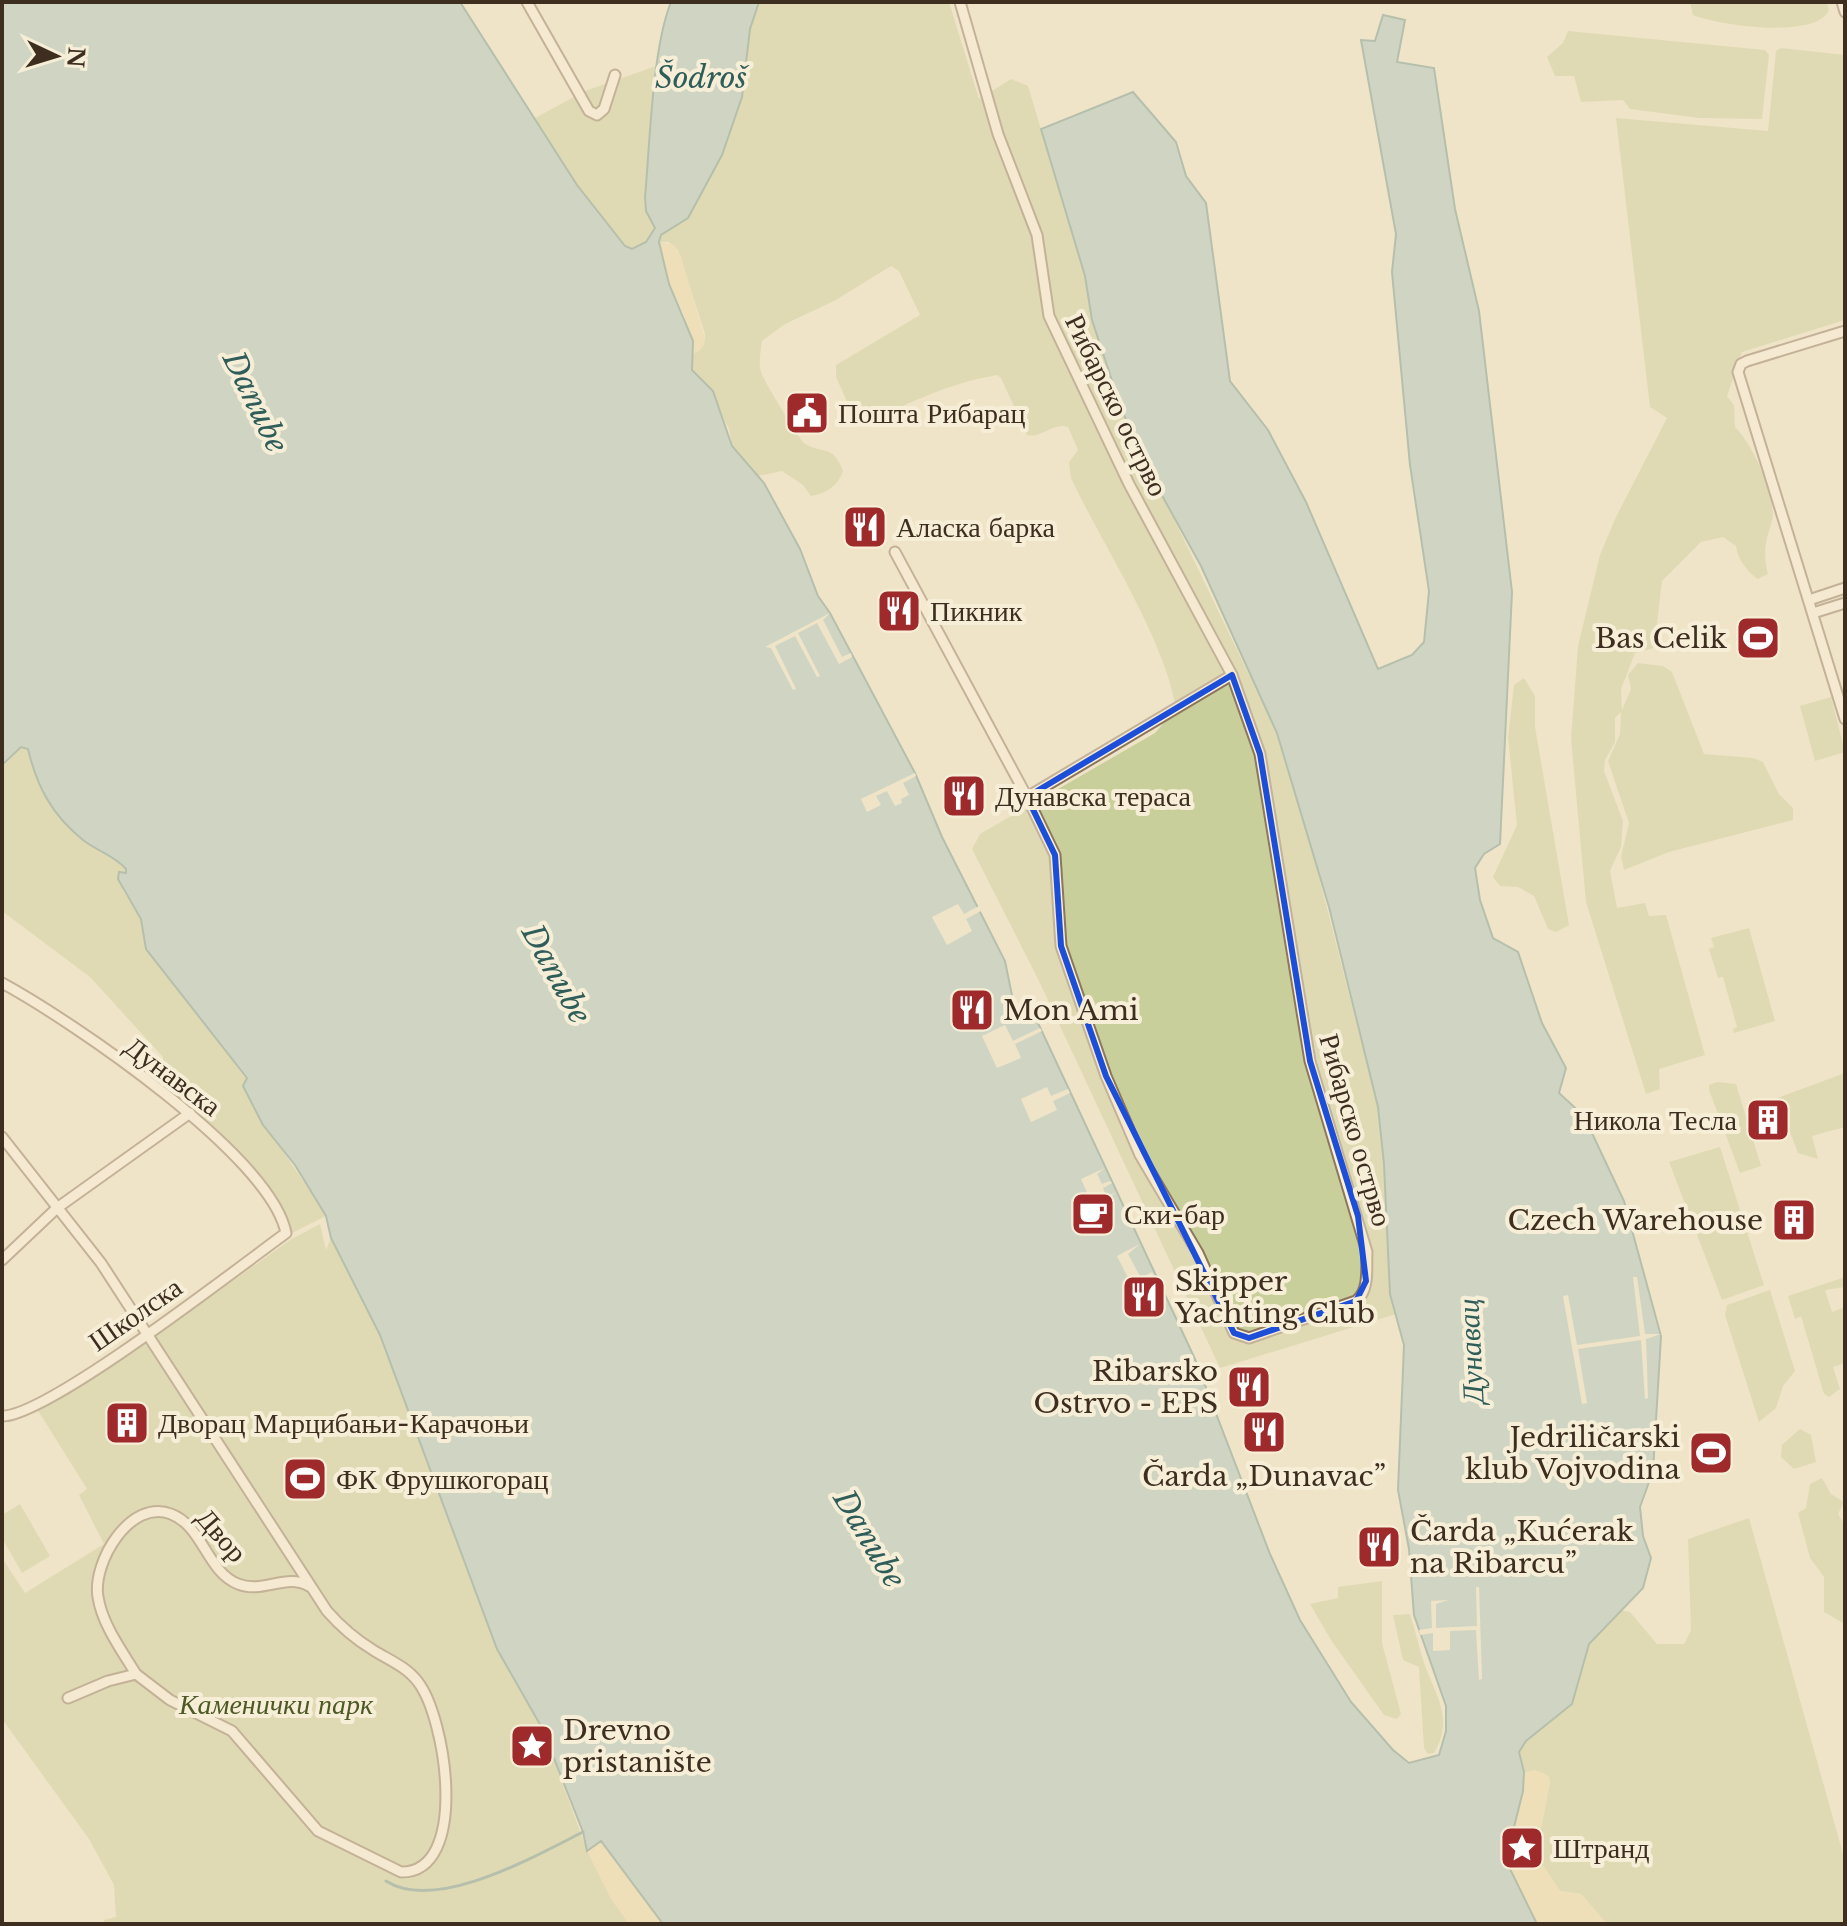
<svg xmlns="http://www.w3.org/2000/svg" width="1847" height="1926" font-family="'Libre Baskerville',serif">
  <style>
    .green { fill: #c9cf9b }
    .sand { fill: #ecd9a5 }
    .water { fill: #a9c4bc; stroke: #6f938a; stroke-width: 2 }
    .pier { fill: #f0e4c8 }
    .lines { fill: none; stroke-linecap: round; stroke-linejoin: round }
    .stream { stroke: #6f938a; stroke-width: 3 }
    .minor-casing { stroke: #8d765c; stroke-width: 13 }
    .minor { stroke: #faf1dc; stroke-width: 9 }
    .marked { fill: none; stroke: #1d4ed8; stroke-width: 6; stroke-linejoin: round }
    .labels { text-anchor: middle; stroke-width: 8; stroke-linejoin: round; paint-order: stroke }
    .street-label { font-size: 28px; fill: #3d2e20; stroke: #f7eed8 }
    .poi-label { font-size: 28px; fill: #3d2e20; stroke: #f7eed8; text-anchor: start }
    .park-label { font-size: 28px; font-style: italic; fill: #4d5a26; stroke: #f7eed8 }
    .water-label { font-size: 30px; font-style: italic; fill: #2f5d5a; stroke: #f7eed8 }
  </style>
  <rect width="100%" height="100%" fill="#f0e4c8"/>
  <g class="green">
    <path d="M759,2H949L979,99L1011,79L1028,86L1085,276L1092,320L1122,411L1277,733L1309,838L1378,1107L1384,1164L1390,1294L1396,1314L1220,1368L1038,979L972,849L980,834L1155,733L1176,709C1165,639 1102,544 1071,478L1069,462L1078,450L1068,427C1053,422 1042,439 1027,435L1001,378L997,375C950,383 911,402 868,422L854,417L836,377V365L920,315L899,271L891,266L836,300L785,324L762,341C761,350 758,363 761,372C763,380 800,440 804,443C822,455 833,443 843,471C838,486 827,493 811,496L803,485L782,471L758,476L732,446L729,429L706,384L693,373L691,358L705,339V334L678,250L669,242H659L661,235L688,218L722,155L742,97L750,29Z"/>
    <path d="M1690,2H1827L1829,10C1816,40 1717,25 1693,15Z"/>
    <polygon points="1568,31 1765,50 1769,55 1762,119 1699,118 1630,109 1623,100 1581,102 1574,76 1555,76 1547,57 1563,43"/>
    <path d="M1781,48L1845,55V320L1742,352L1727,396L1734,405L1735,427C1752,443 1780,501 1771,525C1765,541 1763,555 1768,574L1758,579C1748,573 1737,558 1736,546L1723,537L1701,542L1662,581L1654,648L1635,653L1621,689L1622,710L1631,689L1628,675L1638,663L1663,666L1672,672L1704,754L1753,758L1763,762L1779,794L1793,808V820L1669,852L1624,870L1621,857L1629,823L1608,761L1620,734L1621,712L1615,718V742L1605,760L1604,771L1623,821L1621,847L1610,871L1617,908L1645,903L1649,916L1666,915L1705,1055L1659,1069L1660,1089L1646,1094L1586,902L1571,739L1578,646L1600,555L1615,519L1667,418L1650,407L1616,118L1768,131L1776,51Z"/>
    <polygon points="659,65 645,197 655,228 646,242 632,249 625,246 577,185 535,118 585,91"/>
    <polygon points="1524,678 1535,696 1535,727 1569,925 1556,932 1548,929 1534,896 1518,887 1500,886 1493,877 1517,825 1508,737 1514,685"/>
    <polygon points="1831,697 1845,752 1815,761 1800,706"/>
    <path d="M21,747L28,749C37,787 52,815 83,840C97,851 115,856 126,869L122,889L141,919L146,949L247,1079L243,1086C267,1132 299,1172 326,1216L292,1233C265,1174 211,1129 163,1086V1057L90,977L2,911V765Z"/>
    <polygon points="1749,928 1775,1021 1734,1033 1733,1029 1737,1027 1723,977 1718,978 1709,949 1714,947 1711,938"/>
    <polygon points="1845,1073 1845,1127 1812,1136 1818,1159 1798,1153 1777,1098"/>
    <polygon points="1717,1082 1736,1084 1761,1166 1740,1173 1709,1090 1709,1085"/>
    <polygon points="1720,1147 1764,1285 1722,1300 1669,1162"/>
    <polygon points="320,1224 326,1250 331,1238 380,1335 497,1649 542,1728 587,1850 663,1924 104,1924 104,1920 116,1917 114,1885 89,1839 2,1719 2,1558 25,1593 104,1544 79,1495 87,1489 37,1409 151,1339 290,1240"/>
    <polygon points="1845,1277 1845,1287 1825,1290 1832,1312 1845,1307 1845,1363 1833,1367 1840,1389 1829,1397 1824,1394 1801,1316 1795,1319 1788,1296"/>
    <polygon points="1770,1290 1795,1371 1783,1386 1776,1408 1759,1422 1725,1315 1727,1305"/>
    <polygon points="1800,1429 1811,1435 1816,1462 1794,1469 1781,1457 1782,1445"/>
    <polygon points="1822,1478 1831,1494 1844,1502 1838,1514 1845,1525 1845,1624 1824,1612 1824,1577 1810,1558 1798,1513 1806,1508 1810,1484"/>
    <polygon points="20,1504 50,1556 22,1573 2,1538 2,1515"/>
    <polygon points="1749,1518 1845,1861 1845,1924 1607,1924 1581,1894 1560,1891 1536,1855 1550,1782 1543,1773 1524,1772 1519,1752 1526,1741 1572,1704 1583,1655 1595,1635 1619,1610 1630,1612 1657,1644 1684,1644 1691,1630 1688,1539"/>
    <polygon points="1382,1581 1382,1643 1401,1714 1397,1719 1384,1715 1331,1640 1310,1604 1338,1598 1338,1587"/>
    <path d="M1410,1614C1415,1630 1419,1647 1424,1663C1435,1694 1455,1719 1434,1753L1428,1754L1424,1748L1419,1667L1403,1660L1393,1615Z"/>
  </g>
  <g class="sand">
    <path d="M659,242L674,245L681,257L705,339C705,346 700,352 692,354L684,314L669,284Z"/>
    <path d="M1535,1770L1549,1776L1550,1782L1536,1855L1560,1891L1581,1894L1607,1924H1537C1526,1902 1509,1878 1508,1853C1507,1829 1523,1801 1524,1772Z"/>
    <polygon points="600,1840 663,1924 629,1924 611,1899 587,1851"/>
  </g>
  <path class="water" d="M2,2H460L577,185L625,246L632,249L646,242L655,228L646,211L645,197C650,144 652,49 671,2H759L750,29L742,97L722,155L688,218L661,235L659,242L669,284L693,341L692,370L713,391L732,446L764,483L800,549L818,596L830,613L915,773L942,837L1005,961L1014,1005L1038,1023L1195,1359L1270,1554L1300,1620L1351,1702L1393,1750L1409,1763L1439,1755L1446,1731V1706L1414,1615L1409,1549L1398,1490L1404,1345L1390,1294L1384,1164L1378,1107L1329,907L1277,733L1201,566L1159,490L1122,411L1092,320L1085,276L1041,129L1133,92L1176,142L1186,176L1206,203L1230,381L1268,430L1306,502L1378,669L1412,655L1424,642L1429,591L1410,465L1392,272L1396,234L1361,40L1375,41L1383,15L1405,20L1397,62L1434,68L1455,209L1479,311L1512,592L1500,844L1484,854L1475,868L1480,900L1493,938L1518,952L1542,1023L1566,1068L1559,1093L1584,1116L1624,1201L1661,1336L1653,1471L1640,1507L1643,1536L1651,1558L1643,1588L1589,1644L1572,1704L1526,1741L1519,1752L1524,1772L1523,1791L1508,1851L1510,1869L1537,1924H663L601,1841L587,1851L583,1832L542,1728L497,1649L380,1335L331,1238L326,1216L295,1165L263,1125L243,1086L247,1078L146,949L141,919L118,879L119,872L126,873V869C115,856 97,851 83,840C52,815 37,787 28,749L21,747L2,765Z"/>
  <g class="pier">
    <polygon points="830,613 823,620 842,657 851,653 852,657 839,664 817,623 798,633 820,676 817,677 795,636 775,646 796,689 793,690 771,648 765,647"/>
    <polygon points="915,773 916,776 903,783 909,795 901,799 902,803 895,806 887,791 876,796 881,805 867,812 861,799"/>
    <polygon points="958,904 964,914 979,906 981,911 966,919 972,931 947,945 932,917"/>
    <polygon points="1005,1025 1013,1041 1040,1028 1042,1031 1015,1044 1021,1058 997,1068 982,1036"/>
    <polygon points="1047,1087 1051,1096 1068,1089 1070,1093 1053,1101 1057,1110 1031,1122 1021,1099"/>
    <polygon points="1105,1168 1097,1174 1102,1184 1110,1181 1112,1183 1103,1188 1106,1196 1116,1193 1101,1201 1108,1217 1086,1227 1078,1211 1100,1199 1091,1201 1081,1179"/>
    <polygon points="1140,1244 1128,1254 1141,1278 1152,1272 1154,1276 1143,1282 1158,1312 1148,1317 1117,1256"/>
    <polygon points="1633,1277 1637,1277 1645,1334 1661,1334 1646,1339 1648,1398 1645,1399 1641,1340 1578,1349 1587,1403 1582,1404 1563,1296 1568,1295 1577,1345 1640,1336"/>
    <polygon points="1476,1587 1479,1587 1482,1679 1479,1680 1476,1630 1450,1631 1450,1650 1433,1651 1433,1633 1420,1635 1419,1630 1432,1628 1431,1601 1448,1600 1436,1604 1436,1628 1477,1626"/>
  </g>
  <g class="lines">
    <path class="stream" d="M386,1881C436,1913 535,1856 583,1832"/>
    <g class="minor-casing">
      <g id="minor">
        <polyline points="527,2 589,111 597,115 604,109 615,75"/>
        <path d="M960,2L998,134L1037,235L1049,316L1129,484L1232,675L1260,754L1310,1061L1367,1252C1366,1268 1370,1290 1356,1301L1249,1338L1234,1333L1198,1253L1140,1155L1106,1076L1061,946L1055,855L1027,797"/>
        <polyline points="1842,2 1845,12"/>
        <polyline points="1845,331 1747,361 1741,364 1738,372 1845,719"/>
        <polyline points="895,552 1027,797 1232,675"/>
        <polyline points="1809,600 1845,588"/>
        <polyline points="1813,613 1845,603"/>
        <path d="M2,983C72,1021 271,1156 286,1233C239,1267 47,1417 2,1416"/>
        <path d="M2,1137L101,1263L327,1611C341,1627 355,1639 373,1650C389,1660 407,1667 418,1682C446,1718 470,1873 401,1872L318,1831L232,1731L170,1700L136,1674L108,1681L68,1698"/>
        <polyline points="2,1260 57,1208 190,1113"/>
        <path d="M136,1674C122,1651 102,1624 98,1597C92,1563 130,1498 171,1514C203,1526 207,1572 238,1584C263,1594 286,1573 309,1586"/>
      </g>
    </g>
    <use href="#minor" class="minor"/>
  </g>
  <path d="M0 0H1847V1926H0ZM1232,675L1260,754L1310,1061L1358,1216L1366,1281L1356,1301L1249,1338L1234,1333L1106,1076L1061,946L1055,855L1027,797Z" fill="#f0e4c8" fill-opacity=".55" fill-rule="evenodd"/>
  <path class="marked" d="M1232,675L1260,754L1310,1061L1358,1216L1366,1281L1356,1301L1249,1338L1234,1333L1106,1076L1061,946L1055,855L1027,797Z"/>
  <defs>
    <g id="civic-square" transform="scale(2.3)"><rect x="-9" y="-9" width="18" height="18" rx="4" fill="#9e2a2b" stroke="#f7eed8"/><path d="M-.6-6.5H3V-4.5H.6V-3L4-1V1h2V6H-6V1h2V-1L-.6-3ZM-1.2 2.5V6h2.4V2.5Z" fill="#fff"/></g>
    <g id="restaurant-square" transform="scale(2.3)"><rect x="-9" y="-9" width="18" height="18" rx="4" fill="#9e2a2b" stroke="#f7eed8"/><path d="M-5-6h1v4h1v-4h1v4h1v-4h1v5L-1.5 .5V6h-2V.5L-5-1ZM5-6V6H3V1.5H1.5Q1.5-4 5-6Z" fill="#fff"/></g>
    <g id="stadium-square" transform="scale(2.3)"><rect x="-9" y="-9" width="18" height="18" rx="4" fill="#9e2a2b" stroke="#f7eed8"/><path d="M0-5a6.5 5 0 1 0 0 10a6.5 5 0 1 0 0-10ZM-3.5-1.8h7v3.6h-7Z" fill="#fff"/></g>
    <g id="building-square" transform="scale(2.3)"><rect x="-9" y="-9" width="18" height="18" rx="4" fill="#9e2a2b" stroke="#f7eed8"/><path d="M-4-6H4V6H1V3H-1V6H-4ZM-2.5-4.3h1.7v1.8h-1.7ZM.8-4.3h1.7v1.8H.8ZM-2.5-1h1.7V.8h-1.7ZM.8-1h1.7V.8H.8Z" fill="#fff"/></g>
    <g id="cafe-square" transform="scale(2.3)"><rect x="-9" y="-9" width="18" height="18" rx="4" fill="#9e2a2b" stroke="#f7eed8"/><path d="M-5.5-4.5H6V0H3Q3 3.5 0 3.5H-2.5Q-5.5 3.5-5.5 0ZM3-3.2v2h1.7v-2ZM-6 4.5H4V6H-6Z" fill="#fff"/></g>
    <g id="sight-square" transform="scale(2.3)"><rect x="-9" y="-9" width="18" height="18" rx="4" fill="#9e2a2b" stroke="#f7eed8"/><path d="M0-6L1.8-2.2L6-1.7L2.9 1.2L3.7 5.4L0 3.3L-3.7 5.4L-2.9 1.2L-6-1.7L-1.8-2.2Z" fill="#fff"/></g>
  </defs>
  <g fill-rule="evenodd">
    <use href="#civic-square" x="807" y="413"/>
    <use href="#restaurant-square" x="865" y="527"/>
    <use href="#restaurant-square" x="899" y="611"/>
    <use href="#stadium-square" x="1758" y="638"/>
    <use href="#restaurant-square" x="964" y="796"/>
    <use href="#restaurant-square" x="972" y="1010"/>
    <use href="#building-square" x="1768" y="1120"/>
    <use href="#cafe-square" x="1093" y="1214"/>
    <use href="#building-square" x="1794" y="1220"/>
    <use href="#restaurant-square" x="1144" y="1297"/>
    <use href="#restaurant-square" x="1249" y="1387"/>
    <use href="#building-square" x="127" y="1423"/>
    <use href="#restaurant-square" x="1264" y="1432"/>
    <use href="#stadium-square" x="1711" y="1453"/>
    <use href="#stadium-square" x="305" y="1479"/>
    <use href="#restaurant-square" x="1379" y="1547"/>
    <use href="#sight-square" x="532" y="1746"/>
    <use href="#sight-square" x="1522" y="1848"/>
  </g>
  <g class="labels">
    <g class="street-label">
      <text transform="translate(1117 405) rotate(64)" y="10">Рибарско острво</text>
      <text transform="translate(173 1076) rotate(37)" y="10">Дунавска</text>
      <text transform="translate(1356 1130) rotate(74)" y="10">Рибарско острво</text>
      <text transform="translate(135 1314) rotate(-35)" y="10">Школска</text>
      <text transform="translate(222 1535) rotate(49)" y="10">Двор</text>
    </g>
    <g class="poi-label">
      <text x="838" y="423">Пошта Рибарац</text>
      <text x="896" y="537">Аласка барка</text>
      <text x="930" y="621">Пикник</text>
      <text x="1727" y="648" text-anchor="end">Bas Celik</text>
      <text x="995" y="806">Дунавска тераса</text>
      <text x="1003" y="1020">Mon Ami</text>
      <text x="1737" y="1130" text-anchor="end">Никола Тесла</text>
      <text x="1124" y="1224">Ски-бар</text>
      <text x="1763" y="1230" text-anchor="end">Czech Warehouse</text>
      <text x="1175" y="1291">Skipper<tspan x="1175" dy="32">Yachting Club</tspan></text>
      <text x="1218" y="1381" text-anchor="end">Ribarsko<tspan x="1218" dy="32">Ostrvo - EPS</tspan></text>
      <text x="158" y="1433">Дворац Марцибањи-Карачоњи</text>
      <text x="1680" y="1447" text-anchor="end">Jedriličarski<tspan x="1680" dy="32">klub Vojvodina</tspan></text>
      <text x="1264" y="1486" text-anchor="middle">Čarda „Dunavac”</text>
      <text x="336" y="1489">ФК Фрушкогорац</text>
      <text x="1410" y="1541">Čarda „Kućerak<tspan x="1410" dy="32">na Ribarcu”</tspan></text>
      <text x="563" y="1740">Drevno<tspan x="563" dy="32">pristanište</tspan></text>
      <text x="1553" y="1858">Штранд</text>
    </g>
    <g class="park-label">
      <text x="276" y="1714">Каменички парк</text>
    </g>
    <g class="water-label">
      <text x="701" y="88">Šodroš</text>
      <text transform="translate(255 402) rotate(64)" y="10">Danube</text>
      <text transform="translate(556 974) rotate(61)" y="10">Danube</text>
      <text transform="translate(1471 1351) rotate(-93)" y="10">Дунавац</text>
      <text transform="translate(869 1539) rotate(59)" y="10">Danube</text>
    </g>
  </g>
  <rect width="1847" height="1926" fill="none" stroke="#3d2e20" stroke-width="8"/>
  <g transform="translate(56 56) rotate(94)" stroke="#f7eed8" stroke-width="6" paint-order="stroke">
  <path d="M0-6L14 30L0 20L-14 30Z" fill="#3d2e20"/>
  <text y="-12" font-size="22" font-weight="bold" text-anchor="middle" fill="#3d2e20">N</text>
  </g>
</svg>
